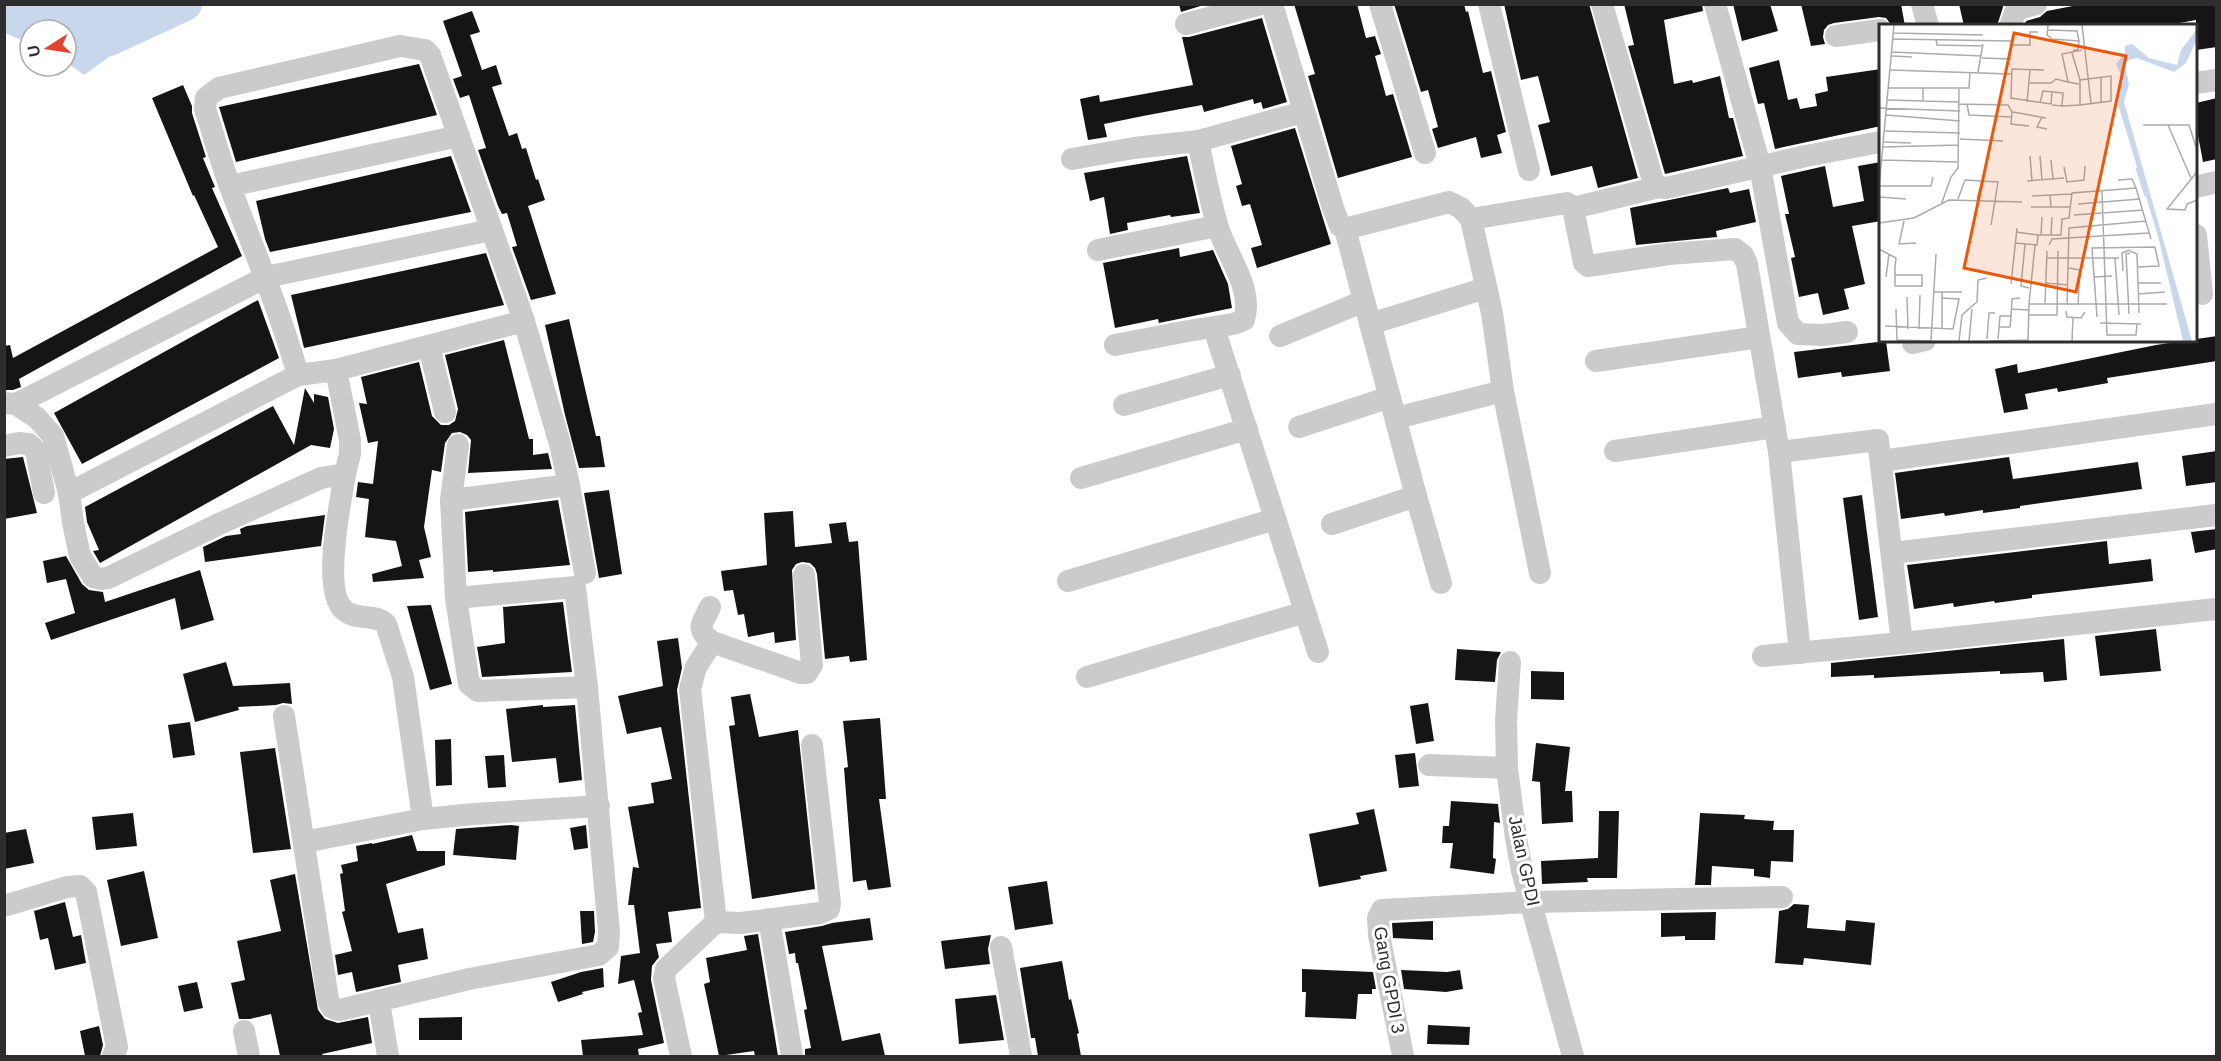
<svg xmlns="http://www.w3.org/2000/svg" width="2221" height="1061" font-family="Arial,sans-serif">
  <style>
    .water { fill: #c8d7eb }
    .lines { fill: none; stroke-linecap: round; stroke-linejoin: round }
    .river { stroke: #c8d7eb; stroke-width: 34 }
    .building { fill: #151515 }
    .minor { stroke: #cbcbcb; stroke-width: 22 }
    .labels { text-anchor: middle; stroke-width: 6; stroke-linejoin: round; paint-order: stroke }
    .street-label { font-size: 18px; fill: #2e2e2e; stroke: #fff }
    .inset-river { fill: none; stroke: #c8d7eb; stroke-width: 3 }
    .inset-road { fill: none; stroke: #ababab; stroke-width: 1.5 }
    .view { fill: #e8590c; fill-opacity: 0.15; stroke: #e8590c; stroke-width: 3 }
    .inset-edge { fill: none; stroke: #2e2e2e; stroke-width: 3 }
  </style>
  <rect width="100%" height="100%" fill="#fff"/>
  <polygon class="water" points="5,4 191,4 191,5 179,7 84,75 66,62 66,30 30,30 30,44 5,33"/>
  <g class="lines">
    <polyline class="river" points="66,38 109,39 185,4"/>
  </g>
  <g class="building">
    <polygon points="1179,4 1207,4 1181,12"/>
    <polygon points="1294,4 1357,4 1366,38 1375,36 1381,54 1375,56 1386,96 1393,94 1412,157 1338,178 1308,76 1315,74"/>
    <polygon points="1394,4 1464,4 1466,12 1468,11 1483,73 1491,71 1506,132 1497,135 1502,153 1481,158 1476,137 1438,148 1432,129 1438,127 1428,90 1421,92"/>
    <polygon points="1504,4 1589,4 1638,178 1598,188 1592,166 1551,176 1538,125 1550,122 1538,76 1521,80"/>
    <polygon points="1624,4 1702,4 1703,11 1664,20 1674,84 1692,80 1693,83 1720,76 1729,118 1733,118 1743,156 1665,174 1628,46 1634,45"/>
    <polygon points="1733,4 1770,4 1778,31 1742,41"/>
    <polygon points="1801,4 1901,4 1905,26 1892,26 1886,18 1879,17 1834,23 1828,25 1824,30 1823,37 1825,44 1811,46"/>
    <polygon points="1959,4 2003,4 2003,7 1997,26 1964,26"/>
    <polygon points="2083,4 2217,4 2217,47 2196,50 2196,20 2163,26 2025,26 2026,21 2040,17 2047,11"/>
    <polygon points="472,11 480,32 470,35 482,70 496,65 502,84 492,87 509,136 517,133 522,149 526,148 536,180 538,179 545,200 528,206 556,294 531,300 512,247 517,246 507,213 502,214 498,206 478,150 486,148 469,95 460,98 453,79 462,76 443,21"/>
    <polygon points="1262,18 1287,102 1263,109 1261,102 1254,104 1253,99 1204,112 1202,105 1143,116 1104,124 1107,137 1088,140 1080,99 1099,95 1100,102 1193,85 1182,37 1189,37"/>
    <polygon points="1779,60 1788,100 1797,98 1800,109 1817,106 1815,94 1828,91 1826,77 1881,69 1881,126 1775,149 1764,103 1758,104 1749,68"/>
    <polygon points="419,64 437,115 236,162 219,107"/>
    <polygon points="183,85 192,106 192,113 206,157 203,158 215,187 212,188 242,256 19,379 21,387 13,390 4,390 4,346 10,345 13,358 218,247 194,195 193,196 152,98"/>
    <polygon points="2217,98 2217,159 2203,162 2196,125 2196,103"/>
    <polygon points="1295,128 1331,244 1257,268 1251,248 1262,245 1250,204 1242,206 1236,186 1242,184 1231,146"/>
    <polygon points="451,156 471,212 270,252 265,239 256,201"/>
    <polygon points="1187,156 1200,213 1171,217 1170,215 1127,223 1128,230 1110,234 1104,197 1090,201 1084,173"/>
    <polygon points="1881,162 1881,221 1852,226 1865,284 1844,289 1849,309 1823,315 1818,293 1799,297 1791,258 1795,257 1785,214 1789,214 1781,176 1825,166 1833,207 1864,201 1858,166"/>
    <polygon points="1728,188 1730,193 1749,189 1756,222 1716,231 1717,237 1636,245 1630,208"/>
    <polygon points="1179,248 1180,257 1213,250 1228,284 1232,308 1159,323 1158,319 1115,328 1103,263"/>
    <polygon points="486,253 504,305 304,348 291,295"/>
    <polygon points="258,300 279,358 82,464 54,413"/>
    <polygon points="569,319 596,436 600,436 605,467 579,468 565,415 545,325"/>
    <polygon points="2217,336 2217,361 2107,378 2108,383 2058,392 2057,388 2025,394 2028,409 2004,413 1995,369 2017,364 2018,373 2156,345"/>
    <polygon points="504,340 529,439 533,439 533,455 548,453 552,469 468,473 471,440 467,435 460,432 452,433 445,443 441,472 432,470 424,527 431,557 419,560 424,578 373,582 372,574 402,566 396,541 365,537 369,499 356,497 358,482 373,484 378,441 368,443 359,403 367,404 361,377 419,362 432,416 441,425 449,425 455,421 458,409 445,355"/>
    <polygon points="1886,341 1890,371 1842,377 1841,372 1798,378 1794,352"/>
    <polygon points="305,388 314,403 314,394 328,397 334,429 330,448 311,445 100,563 93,551 99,550 87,522 85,507 273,406 294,445"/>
    <polygon points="2217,451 2217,482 2186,486 2182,456"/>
    <polygon points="23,457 37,513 4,519 4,459"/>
    <polygon points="2009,457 2013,479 2138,462 2142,489 2020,506 2020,508 1983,513 1983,510 1945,516 1944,513 1901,519 1895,473"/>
    <polygon points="609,490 622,574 599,578 584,493"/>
    <polygon points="1862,495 1878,617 1859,620 1843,498"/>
    <polygon points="558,500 570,565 493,572 493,570 468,572 465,512"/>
    <polygon points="793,511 795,547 832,543 829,524 846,522 849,542 858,541 867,660 850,662 849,656 825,659 817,574 815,568 810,563 802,562 796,564 792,570 796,640 775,643 774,632 748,637 744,614 738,615 733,590 724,591 721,571 767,565 764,513"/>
    <polygon points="325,515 321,546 205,562 203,547 226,536 241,534 240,529 247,526"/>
    <polygon points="2217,529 2217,549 2195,553 2191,532"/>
    <polygon points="2107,541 2109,564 2151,559 2153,581 2032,595 2032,598 1995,603 1994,601 1954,607 1953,603 1914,609 1907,565"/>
    <polygon points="66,556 82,584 89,590 103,592 105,602 200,570 214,620 181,630 175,598 51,640 45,623 75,613 66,579 47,583 43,561"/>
    <polygon points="563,602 572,672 482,677 477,647 505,643 503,607"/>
    <polygon points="431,605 452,684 430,690 407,606"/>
    <polygon points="2156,629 2161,671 2100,676 2095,636"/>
    <polygon points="678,638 682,668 677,690 701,908 668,912 672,942 656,944 659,957 652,966 651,980 664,1043 638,1049 639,1056 583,1056 581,1040 643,1035 638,1013 642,1012 634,980 618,984 621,956 640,953 634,905 628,905 633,867 639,868 628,807 654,803 651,783 672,779 661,727 627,734 618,696 663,686 657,641"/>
    <polygon points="2064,639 2067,680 2044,682 2043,672 2000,674 2000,671 1874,678 1874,675 1831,677 1831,663"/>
    <polygon points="1457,649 1501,652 1497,660 1495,682 1455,680"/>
    <polygon points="226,662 233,686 290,683 292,704 283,703 276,705 238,707 239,710 195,722 183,674"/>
    <polygon points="1531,671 1564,672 1564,700 1531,699"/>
    <polygon points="750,694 759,737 798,730 815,889 752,899 729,726 735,725 731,697"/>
    <polygon points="1428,703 1434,741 1416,744 1410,706"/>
    <polygon points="543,705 543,707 575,705 582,780 559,783 556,758 512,762 506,709"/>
    <polygon points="880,718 886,799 879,799 891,887 868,890 866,880 853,882 844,768 848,767 843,721"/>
    <polygon points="190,722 195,755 173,758 168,725"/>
    <polygon points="451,739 452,785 436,786 435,740"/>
    <polygon points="1536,743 1570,747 1565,791 1572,791 1573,822 1542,824 1540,782 1532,781"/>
    <polygon points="275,748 291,849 253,853 240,752"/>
    <polygon points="1415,753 1419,786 1399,788 1395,755"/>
    <polygon points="504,755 506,787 488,788 485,756"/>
    <polygon points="1451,801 1498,804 1500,823 1494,822 1493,858 1496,859 1494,874 1450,868 1453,843 1442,843 1443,826 1449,826"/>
    <polygon points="1374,809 1387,871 1360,876 1361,879 1319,887 1309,834 1359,824 1356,813"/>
    <polygon points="1599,811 1619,811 1617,878 1587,878 1588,882 1542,884 1541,861 1598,858"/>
    <polygon points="133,813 137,846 96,850 92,817"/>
    <polygon points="1700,813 1745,815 1744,819 1774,821 1773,830 1794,830 1793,862 1771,861 1770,878 1754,876 1754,869 1712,866 1711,885 1695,885"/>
    <polygon points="511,825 519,826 516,860 453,855 456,829"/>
    <polygon points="586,825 588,848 574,850 570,828"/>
    <polygon points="26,829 34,863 4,869 4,833"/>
    <polygon points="412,835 417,851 445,851 445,865 386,884 398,933 423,928 428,959 398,965 401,982 356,992 352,972 338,975 335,955 352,951 342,912 345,911 340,874 343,873 341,865 358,861 356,846 372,843 372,844"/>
    <polygon points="144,871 158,938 121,946 107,880"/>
    <polygon points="295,874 318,1010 325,1019 338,1023 368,1017 372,1043 322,1054 323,1056 280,1056 271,1014 250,1019 239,1019 231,983 245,980 237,941 281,931 270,880"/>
    <polygon points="1047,881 1053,924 1015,930 1008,887"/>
    <polygon points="65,902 73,937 81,935 86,963 55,970 48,938 40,940 34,911"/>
    <polygon points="1794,904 1809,905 1807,928 1845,931 1846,920 1875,923 1871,965 1804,958 1803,965 1775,963 1779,911 1788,909"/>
    <polygon points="580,911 594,911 595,932 593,942 582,944"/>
    <polygon points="1716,912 1715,940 1685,940 1685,936 1661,937 1661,913"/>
    <polygon points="870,918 873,940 822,946 842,1041 880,1033 885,1056 805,1056 805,1049 811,1048 804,1010 807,1009 798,963 796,963 795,953 789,954 785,932 822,926 832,923"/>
    <polygon points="1433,921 1433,940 1393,938 1392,923"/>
    <polygon points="758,934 778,1056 755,1056 754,1051 719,1056 704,984 710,982 706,958 747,950 744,936"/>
    <polygon points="991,935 988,949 990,964 945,969 941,941"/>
    <polygon points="1062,961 1069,1000 1071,999 1079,1033 1077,1034 1081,1056 1038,1056 1035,1038 1031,1038 1020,968"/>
    <polygon points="603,968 604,987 582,992 583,994 558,1002 551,982 581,972"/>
    <polygon points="1302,969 1373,972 1376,989 1372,989 1372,994 1358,994 1356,1019 1305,1017 1306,992 1302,992"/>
    <polygon points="1401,970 1447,972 1460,970 1463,989 1446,992 1404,989"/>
    <polygon points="197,982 203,1008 184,1012 178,986"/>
    <polygon points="996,995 1004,1040 959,1044 955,999"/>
    <polygon points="462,1017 462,1040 419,1040 419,1018"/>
    <polygon points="1428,1025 1470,1027 1469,1045 1427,1044"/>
    <polygon points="99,1026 103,1045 100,1056 85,1056 80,1031"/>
  </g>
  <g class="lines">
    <g class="minor">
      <polyline points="1272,4 1333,208 1340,226 1345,229 1449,202 1461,208 1471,219 1567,203 1573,208 1584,263 1588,266 1669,254 1735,249 1743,255 1747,264 1779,452"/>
      <polyline points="1380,4 1425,153"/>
      <polyline points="1489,4 1529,170"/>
      <polyline points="1602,4 1653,181 1659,187 1666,188 1806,156 1880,142"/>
      <polyline points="1715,4 1760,166 1788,323 1798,334 1823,335 1847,332"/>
      <polyline points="1922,4 1928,26"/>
      <polyline points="1186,24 1261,4"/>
      <polyline points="2010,26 2016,10 2036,4"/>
      <polyline points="1836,36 1880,30"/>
      <polyline points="2196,83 2216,80"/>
      <polyline points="1198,141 1303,112"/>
      <path d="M1072,159L1134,148L1198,141C1204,169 1209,197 1217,224C1225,255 1254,286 1244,320L1233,324L1188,331L1115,345"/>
      <polyline points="230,186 459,136"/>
      <polyline points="2196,187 2216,182"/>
      <polyline points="1573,208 1659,187"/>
      <polyline points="1345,229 1416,496 1441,583"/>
      <polyline points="2196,235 2202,294"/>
      <polyline points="1098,250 1217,226"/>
      <path d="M524,321L336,370L298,375C280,311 254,251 231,189C221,163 214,136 205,109L206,98L219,88L400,46L425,50L430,55L524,321L560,444L569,485"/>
      <polyline points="1370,324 1486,288"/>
      <polyline points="1214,328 1318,652"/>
      <polyline points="1280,336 1364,301"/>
      <polyline points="1913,343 1925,340"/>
      <polyline points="429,346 445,412"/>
      <polyline points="1596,361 1759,337"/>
      <polyline points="1503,391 1540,573"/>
      <polyline points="4,403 16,404 266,277 491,230"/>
      <polyline points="16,404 37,418 53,436 69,493 73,523 80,556 93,577 100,579 108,578 219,524 321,478 345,474 350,454 350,440 336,370"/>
      <polyline points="1124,405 1230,375"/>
      <polyline points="1396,418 1503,391 1492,313 1471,219"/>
      <polyline points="1299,427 1390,397"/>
      <polyline points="4,446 19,443 29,444 36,451 44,493"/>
      <polyline points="1615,451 1775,427"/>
      <polyline points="1881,461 2216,414"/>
      <path d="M345,474C341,501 321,590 344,610C356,621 375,613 386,624L403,677L423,819"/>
      <polyline points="1081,478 1247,429"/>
      <polyline points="69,493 298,375"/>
      <polyline points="451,500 458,445"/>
      <polyline points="1332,524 1416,496"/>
      <polyline points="1892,553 2216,515"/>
      <polyline points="585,573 569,485 451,500 456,598 469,684 478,691 587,687"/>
      <polyline points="1068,581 1275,519"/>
      <path d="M710,607C702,624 695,629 712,642L801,673H807L812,665L804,575"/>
      <polyline points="712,642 696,667 690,689 716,922"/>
      <polyline points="1800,653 1779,452 1878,440 1902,643"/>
      <polyline points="1763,656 1902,643 2216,609"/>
      <polyline points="1510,662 1506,720 1507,768 1516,838 1522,871 1573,1056"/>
      <polyline points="1087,677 1305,612"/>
      <path d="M284,716L328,999C330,1007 332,1009 340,1010L469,979L599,955L608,947L609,932L587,687L575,587L456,598"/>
      <polyline points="1429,765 1507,768"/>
      <polyline points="304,842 423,819 474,814 599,806"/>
      <polyline points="4,906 67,887 80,886 86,892 117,1047 113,1056"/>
      <polyline points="769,919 792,1056"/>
      <polyline points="1001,947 1021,1056"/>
      <polyline points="379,1002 388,1056"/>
      <polyline points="244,1031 249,1056"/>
      <polyline points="681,1056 664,978 666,969 716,922 740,923 820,913 829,909 830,903 812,745"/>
      <polyline points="1403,1056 1379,935 1378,918 1382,910 1532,902 1782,897"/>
    </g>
  </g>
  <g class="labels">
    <g class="street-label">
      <text transform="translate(1524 861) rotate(78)" y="6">Jalan GPDI</text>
      <text transform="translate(1389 980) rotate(80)" y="6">Gang GPDI 3</text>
    </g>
  </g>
  <g transform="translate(1879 24)">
    <rect width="318" height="318" fill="#fff"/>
    <path d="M318,5V15L307,39L295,48L258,34L249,36L246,41L250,60L245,78L313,317H304L279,212L238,77L242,51L237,40L246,29V22L253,20L270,34L298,41L302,26Z" fill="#c8d7eb"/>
    <path class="inset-river" d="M258,144L267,172"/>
    <path class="inset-road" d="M169,1L168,11L173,15L200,17L199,26H194M203,1L212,79M169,6L198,7L200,17M15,9L104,11M14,15L132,17L133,21H151V8H159M57,15L58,21L104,22M13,28L103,32M193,29L201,56M13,32L33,33M103,34L132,35M11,46L132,50M165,46L133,45L132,74L172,80L173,67M99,48L104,20M222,53V78M151,59H172L177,55L189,58M200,60L189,58L183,30L203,26M9,64H90L91,48M44,64V77L80,78M9,76L44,77M148,78L151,46M161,79L164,67L184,69L183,82L173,81M80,80L129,81L133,88L132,100L150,102M88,80L90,91L132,93M183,82L201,81L232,77V52L201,56V81M0,84L81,87M134,88L167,94M7,91L81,97M163,93L158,103L168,105M264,101H310L318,126M289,101L312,154M6,107L81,109M81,115L124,117M5,118L32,119M4,123L80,121M151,132L153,157M161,132L163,156M3,136L78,138M172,136L174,155M185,143L188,158L205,156L206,142M318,148L288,185L306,186L308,180L318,176M239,156L253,155L257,164M148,157L185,154M1,162H52L54,153M0,163L15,1M223,167L228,311H257L258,300M171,171L172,183H191M153,172L193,170M0,173L27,175M79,175L86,156L119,158L112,201M98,175L103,157M199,180L261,175M62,181L72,153L79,144L80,65M152,183H172M195,191L264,186M25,197L20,220L37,219M0,199L35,194L70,176L143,178M159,211H182L183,195L190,194L193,169L257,164L272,215M162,211L163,193M172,211L173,193M136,219L158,221L159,211L137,208M146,220L142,262L150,264M170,221L173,215L270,209M0,225L17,234L16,243V262H43V251H16M251,227L258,230L260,289M168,234H240M236,234L240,291M190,244L201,246L199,281M244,247L243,229L251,226M7,253L10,230M215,253L233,252M166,259L189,261M259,259H282M132,260L138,204M54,268H83M63,268V305M259,270L286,268M28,273L29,305M150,280L156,221M166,280L168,227M188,281L190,204L267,197M17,285L18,316M132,285L150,286M187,287L188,293L202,294L206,288M250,290L247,230L251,229M149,291H178L179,227M218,293L213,224L276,223L280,242L258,243M221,299L262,300M6,302L74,305L80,275L63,274M120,303H131L132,292M40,305L41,271M108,315L110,289H116M119,315L121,292H132L133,275L141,274M18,316L52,317M52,317L57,230M80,317L83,291L98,278L99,256L108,254M90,317L93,285M111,317L149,316M149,317L150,280H288M193,317L194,294"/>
    <path class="view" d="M135,9L247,32L197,268L85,244Z"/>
    <rect width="318" height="318" class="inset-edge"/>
  </g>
  <rect width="2221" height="1061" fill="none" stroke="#2e2e2e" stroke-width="12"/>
  <g transform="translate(48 48) rotate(258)"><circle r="28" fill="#ffffff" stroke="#ababab" stroke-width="1.5"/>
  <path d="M0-4.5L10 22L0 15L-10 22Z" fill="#e44231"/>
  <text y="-9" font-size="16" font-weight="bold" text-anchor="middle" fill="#2e2e2e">U</text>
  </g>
</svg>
